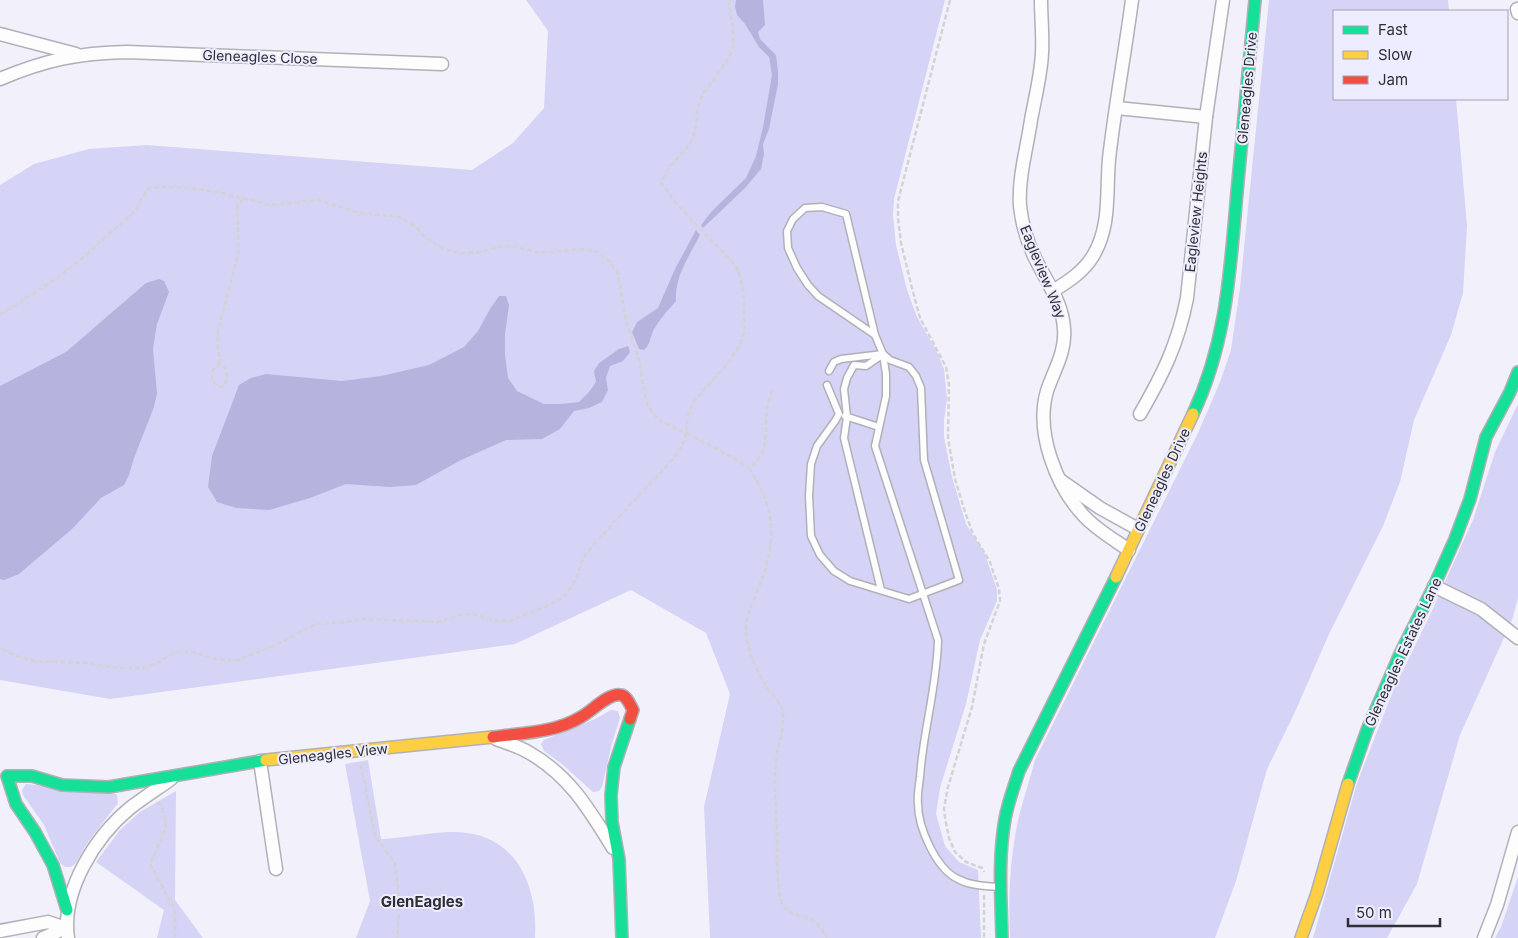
<svg xmlns="http://www.w3.org/2000/svg" width="1518" height="938" font-family="Inter,sans-serif">
  <style>
    .green { fill: #d5d3f6 }
    .water { fill: #b6b4de }
    .lines { fill: none; stroke-linecap: round; stroke-linejoin: round }
    .lane-casing { stroke: #b1b0b7; stroke-width: 9 }
    .street-casing { stroke: #b1b0b7; stroke-width: 15 }
    .fast-casing { stroke: #b1b0b7; stroke-width: 14 }
    .slow-casing { stroke: #b1b0b7; stroke-width: 14 }
    .jam-casing { stroke: #b1b0b7; stroke-width: 14 }
    .path { stroke: #d3d3d5; stroke-width: 2.5; stroke-dasharray: 5 2.5; stroke-linecap: butt }
    .lane { stroke: #fdfdfe; stroke-width: 6 }
    .street { stroke: #fdfdfe; stroke-width: 12 }
    .fast { stroke: #16e098; stroke-width: 11 }
    .slow { stroke: #ffcf43; stroke-width: 11 }
    .jam { stroke: #f24e42; stroke-width: 11 }
    .labels { text-anchor: middle; stroke-width: 4; stroke-linejoin: round; paint-order: stroke }
    .street-label { font-size: 14px; fill: #2e2e34; stroke: #eeedff }
    .neighbourhood-label { font-size: 15px; font-weight: bold; fill: #2e2e34; stroke: #eeedff }
  </style>
  <rect width="100%" height="100%" fill="#f2f1fb"/>
  <g class="green">
    <polygon points="526,0 945,0 894,199 893,215 896,245 907,290 917,317 937,352 944,369 947,399 944,420 944,437 952,477 966,524 985,554 997,590 997,601 980,640 966,704 940,788 936,814 945,846 959,862 978,870 981,938 710,938 704,807 730,694 706,633 631,590 515,644 110,699 0,680 0,185 34,164 89,149 147,145 472,170 513,143 544,108 548,31"/>
    <path d="M1269,0H1448L1449,11H1334V99H1456L1467,226L1463,293L1451,335L1414,420L1400,482L1383,526L1329,634L1295,712L1267,769L1236,881L1215,938H1010C1008,897 1010,856 1019,816C1024,797 1030,779 1035,760L1198,433L1220,382L1231,350L1240,288Z"/>
    <polygon points="1518,404 1518,598 1512,620 1460,735 1417,884 1387,938 1313,938 1357,783 1393,691 1430,615 1473,520 1495,452"/>
    <polygon points="611,710 618,711 620,718 612,743 602,787 599,791 593,792 562,764 544,751 541,744 544,740 595,719"/>
    <path d="M368,760L381,839C406,838 434,831 457,832C517,834 538,886 535,938H356L370,901L345,764Z"/>
    <polygon points="26,784 116,794 117,795 118,803 88,842 76,863 71,867 65,867 60,863 44,825 23,795 22,790"/>
    <polygon points="176,791 175,900 203,938 157,938 164,910 96,862 120,830 140,812"/>
    <polygon points="1518,877 1518,938 1495,938 1501,927"/>
  </g>
  <g class="water">
    <polygon points="736,0 763,0 765,25 758,32 760,39 776,55 778,72 778,84 769,129 763,144 764,154 761,169 745,188 703,228 701,225 712,211 746,178 756,156 763,127 772,75 769,57 759,47 745,24 737,15 735,7"/>
    <path d="M696,230L700,235C690,255 674,277 676,301C668,310 659,320 653,331C650,339 650,344 644,350L639,349L632,332L637,322L658,308L675,269Z"/>
    <polygon points="159,279 164,281 169,292 157,324 153,349 157,393 154,407 134,458 129,475 124,485 101,498 72,529 19,574 4,580 0,579 0,386 66,352 146,283"/>
    <polygon points="499,296 506,296 509,305 505,334 505,355 508,378 517,391 544,404 562,404 579,402 589,392 596,382 594,371 599,363 619,349 628,346 630,352 623,361 610,366 606,378 608,390 602,402 589,408 574,411 560,429 542,439 506,440 461,460 416,485 390,487 346,484 310,498 269,510 236,508 217,502 208,487 212,456 239,385 251,378 266,374 342,381 381,376 429,365 464,347 478,331 490,309"/>
  </g>
  <g class="lines">
    <g class="lane-casing">
      <g id="lane">
        <path d="M875,335L818,296L808,285L797,268L788,248L787,231L793,219L805,208L822,207L846,214L875,335L883,354L886,374V396L875,446L938,640C937,687 923,731 920,777C919,786 917,795 918,804C918,827 936,869 958,879C971,886 986,886 999,887"/>
        <polyline points="827,385 839,414 835,421 817,446 811,464 809,496 811,536 820,555 834,571 850,581 909,599 959,580 924,460 921,388 916,376 909,367 890,360 883,354 841,359 834,362 829,371"/>
        <polyline points="845,416 879,427"/>
        <polyline points="881,590 844,438 847,417 844,389 847,378 854,365 866,366 882,355"/>
      </g>
    </g>
    <g class="street-casing">
      <g id="street">
        <path d="M1041,0C1041,18 1043,35 1042,53C1041,75 1035,98 1031,120C1027,148 1018,178 1020,206C1022,225 1028,244 1036,260C1047,282 1063,304 1064,329C1066,352 1054,370 1047,391C1035,432 1056,486 1084,516C1097,530 1113,539 1129,550"/>
        <polyline points="1517,9 1518,13"/>
        <polyline points="0,34 76,54"/>
        <path d="M0,79C45,60 78,53 127,52L442,64"/>
        <polyline points="1117,108 1206,117"/>
        <path d="M1053,291C1069,281 1083,272 1093,256C1111,226 1106,193 1109,159C1115,106 1125,53 1132,0"/>
        <path d="M1140,414C1163,374 1178,344 1187,298L1206,117L1223,0"/>
        <polyline points="1060,480 1100,508 1138,529"/>
        <polyline points="1434,586 1481,609 1518,638"/>
        <path d="M496,739C506,743 518,746 528,752C569,775 589,809 613,848"/>
        <polyline points="260,761 276,869"/>
        <polyline points="0,931 48,922 66,928"/>
        <polyline points="43,938 66,928"/>
        <path d="M68,938C61,891 95,837 130,808C143,798 157,789 171,779"/>
        <polyline points="1484,938 1497,905 1518,832"/>
      </g>
    </g>
    <g class="fast-casing">
      <g id="fast">
        <path d="M1193,414C1227,341 1230,271 1237,192C1243,128 1249,64 1255,0"/>
        <polyline points="1348,784 1367,730 1400,654 1434,586 1455,539 1470,499 1486,437 1510,392 1518,372"/>
        <polyline points="67,910 53,865 35,832 16,804 7,776 32,776 62,785 109,787 266,760"/>
        <polyline points="622,938 619,859 612,822 611,795 614,767 630,719"/>
        <path d="M1002,938C1001,898 998,858 1005,819C1008,802 1014,787 1019,771L1116,577"/>
      </g>
    </g>
    <g class="slow-casing">
      <g id="slow">
        <polyline points="1116,577 1193,414"/>
        <polyline points="266,760 493,737"/>
        <polyline points="1301,938 1317,893 1348,784"/>
      </g>
    </g>
    <g class="jam-casing">
      <path id="jam" d="M493,737C522,733 555,733 581,717C591,712 609,692 621,695C627,696 630,705 633,710L630,719"/>
    </g>
    <g class="path">
      <path d="M730,0L729,4C734,40 740,45 716,76C711,84 704,90 701,98C695,111 698,127 692,140C683,156 666,165 662,184L675,202L735,265C743,280 744,293 744,309C744,317 745,325 744,332C737,363 706,381 691,407C687,416 687,425 686,433L732,457L749,468C777,448 758,417 773,390"/>
      <polyline points="950,0 898,201 898,218 901,243 912,288 920,318 946,367 949,385 948,438 955,479 965,512 973,534 990,562 999,589 1000,601 984,644 972,707 948,787 944,808 945,818 949,838 955,852 966,862 982,868 984,872"/>
      <polyline points="0,315 50,283 80,260 134,212 148,189 159,187 187,188 218,192 270,205 319,200 359,213 399,217 415,226 426,238 444,249 461,253 480,252 502,246 516,247 540,253 582,249 598,252 608,260 618,274 626,321 640,363 643,385 648,407 660,421 686,433 683,444 673,459 595,543 584,557 573,585 564,597 549,605 510,621 495,621 478,615 464,614 437,622 361,619 347,622 316,624 271,647 235,661 216,659 193,652 176,652 161,661 144,668 117,668 87,663 34,661 14,655 0,648"/>
      <polyline points="220,363 212,371 212,380 219,387 224,386 227,379 226,370 220,363 217,335 239,251 237,207 243,199"/>
      <path d="M749,468C776,509 777,542 759,587C754,600 745,616 746,630C747,649 755,668 765,684C770,693 781,702 783,713C785,727 777,747 776,762C774,785 776,810 777,834C777,851 776,892 783,905C790,917 804,915 813,921C820,925 823,931 827,938"/>
      <polyline points="361,765 375,836 395,863 400,903 397,938"/>
      <polyline points="158,802 162,806 166,828 150,864 175,910 175,938"/>
      <polyline points="984,895 984,938"/>
    </g>
    <use href="#lane" class="lane"/>
    <use href="#street" class="street"/>
    <use href="#fast" class="fast"/>
    <use href="#slow" class="slow"/>
    <use href="#jam" class="jam"/>
  </g>
  <g class="labels">
    <g class="street-label">
      <text transform="translate(260 57) rotate(2)" y="5">Gleneagles Close</text>
      <text transform="translate(1247 88) rotate(-85)" y="5">Gleneagles Drive</text>
      <text transform="translate(1196 212) rotate(-84)" y="5">Eagleview Heights</text>
      <text transform="translate(1043 272) rotate(68)" y="5">Eagleview Way</text>
      <text transform="translate(1162 480) rotate(-65)" y="5">Gleneagles Drive</text>
      <text transform="translate(1403 652) rotate(-65)" y="5">Gleneagles Estates Lane</text>
      <text transform="translate(333 754) rotate(-6)" y="5">Gleneagles View</text>
    </g>
    <g class="neighbourhood-label">
      <text x="422" y="907">GlenEagles</text>
    </g>
  </g>
  <rect x="1333" y="10" width="175" height="90" fill="#eeedff" stroke="#a1a1ae"/>
  <rect x="1343" y="26" width="25" height="8" fill="#16e098" stroke="#a1a1ae"/>
  <text x="1378" y="35" font-size="15" fill="#2e2e34">Fast</text>
  <rect x="1343" y="51" width="25" height="8" fill="#ffcf43" stroke="#a1a1ae"/>
  <text x="1378" y="60" font-size="15" fill="#2e2e34">Slow</text>
  <rect x="1343" y="76" width="25" height="8" fill="#f24e42" stroke="#a1a1ae"/>
  <text x="1378" y="85" font-size="15" fill="#2e2e34">Jam</text>
  <path d="M1348 918v8h92v-8" fill="none" stroke="#2e2e34" stroke-width="2.5"/>
  <text x="1356" y="918" font-size="15" fill="#2e2e34" stroke="#eeedff" stroke-width="4" paint-order="stroke">50 m</text>
</svg>
